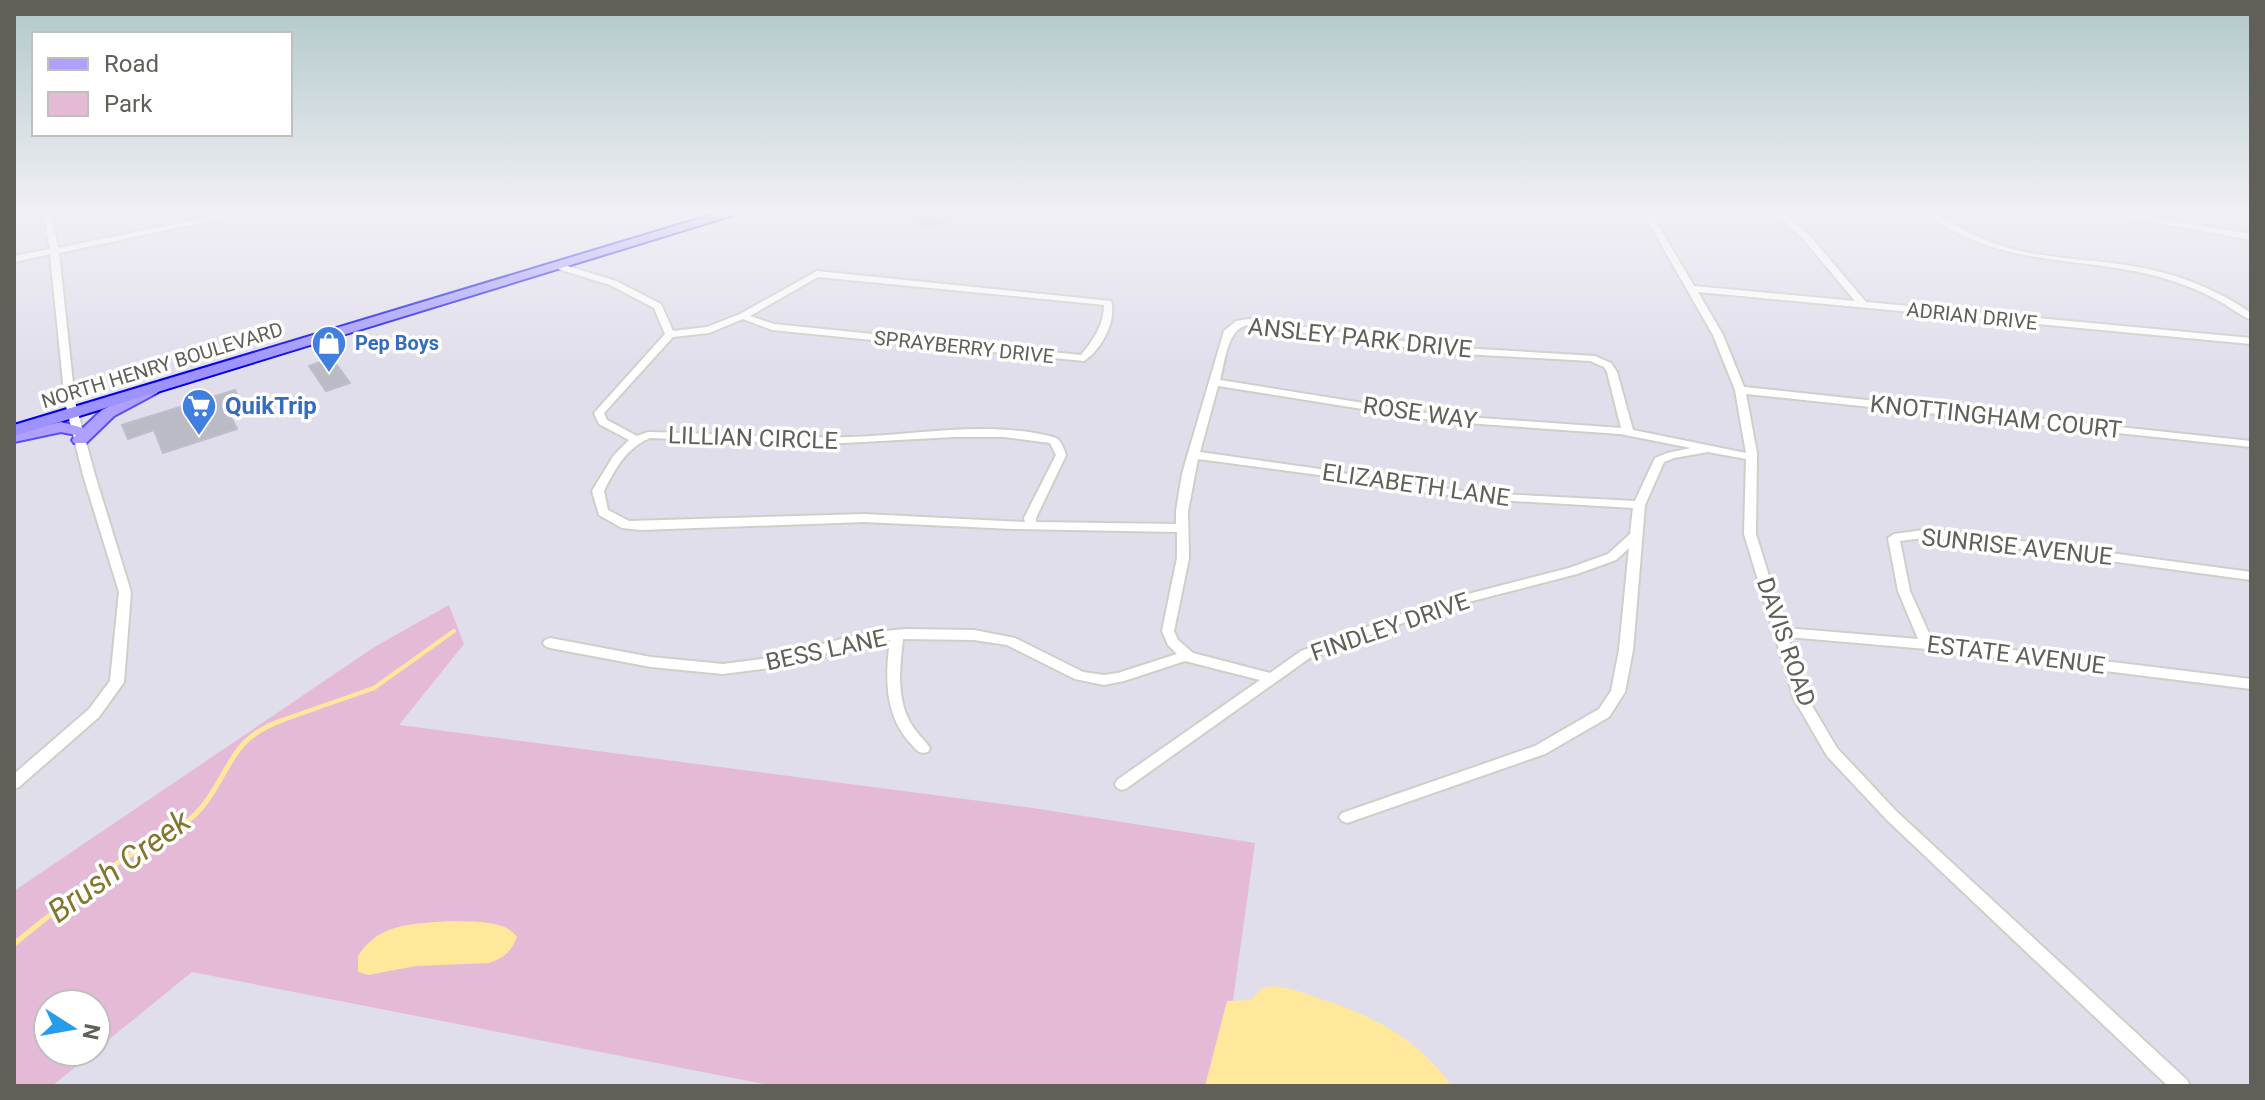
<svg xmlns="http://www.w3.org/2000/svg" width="2265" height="1100" font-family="Roboto,sans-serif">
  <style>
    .green { fill: #e4bad6 }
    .water { fill: #ffe79b }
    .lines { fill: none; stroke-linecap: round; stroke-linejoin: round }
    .stream-far1 { stroke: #ffe79b; stroke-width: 4 }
    .stream { stroke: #ffe79b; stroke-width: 5 }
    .building { fill: #bbbbc6; stroke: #bdbdd0; stroke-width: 2 }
    .minor-casing { stroke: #cfcfc8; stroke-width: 4 }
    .primary-casing { stroke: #5751f2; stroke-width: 4 }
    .trunk-casing { stroke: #0200ea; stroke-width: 4 }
    .minor { fill: #fff; fill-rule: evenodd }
    .primary { fill: #afa0ff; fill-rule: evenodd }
    .trunk { fill: #9d92fe; fill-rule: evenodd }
    .labels { text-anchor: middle; stroke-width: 7; stroke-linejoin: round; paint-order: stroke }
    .far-street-label { font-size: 20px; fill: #605f58; stroke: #fff }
    .far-shop-label { font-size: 20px; font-weight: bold; fill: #366cbe; stroke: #fff; text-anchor: start }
    .street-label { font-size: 24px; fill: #605f58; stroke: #fff }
    .shop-label { font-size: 24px; font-weight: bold; fill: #366cbe; stroke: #fff; text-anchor: start }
    .near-water-label { font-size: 32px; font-style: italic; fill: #84762e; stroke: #fff }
  </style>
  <rect width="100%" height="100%" fill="#e0deeb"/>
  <polygon class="green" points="449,605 464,644 399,725 1033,808 1255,843 1221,1086 774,1086 192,972 96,1050 96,1004 48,1004 48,1052 94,1052 52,1086 14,1086 14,891 376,646"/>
  <g class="water">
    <path d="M450,921C470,922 505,919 517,937C511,952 504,958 489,963L416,966L368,975L358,972V956C379,922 415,924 450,921Z"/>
    <path d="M1274,986C1294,988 1309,995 1327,1001C1379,1018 1420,1042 1452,1086H1205L1227,1001L1251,1000L1262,988Z"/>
  </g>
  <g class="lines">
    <polyline class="stream-far1" points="277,722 374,688 454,631"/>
    <path class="stream" d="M14,944C48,917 81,889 116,864C145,843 185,832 206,802C234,763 232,738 283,720"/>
  </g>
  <g class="building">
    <polygon points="902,213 962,213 962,215 925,228"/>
    <polygon points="332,358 350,383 326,391 309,366"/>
    <polygon points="235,390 241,403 226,408 237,429 163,453 154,430 128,439 122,425"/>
  </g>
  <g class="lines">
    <g class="minor-casing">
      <g id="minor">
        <polygon points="43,213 51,213 58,248 229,213 247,213 59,253 75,402 95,475 131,592 124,682 122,685 99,717 19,787 14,789 14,774 89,709 110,681 119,592 83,475 65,402 50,254 14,262 14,256 50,249"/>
        <path d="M1643,213H1651L1694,286L1855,301L1804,240L1774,213H1783L1810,236L1866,302L2251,338V344L1698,292L1723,335L1744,387L2251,441V447L1746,394L1757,453L1756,534L1785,628L1918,639L1898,591L1888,538L1894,534L1931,529L2251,572V580L1931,537L1900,541L1910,591L1932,640L2251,679V689L1927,649L1788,637L1808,699L1837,748L1897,812L2187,1080L2190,1086H2168L1887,820L1827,756L1794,699L1744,534L1746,459L1708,452L1674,458L1664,462L1645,505L1633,650L1625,692L1609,717L1545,754L1347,823L1342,821L1339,817L1342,813L1535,746L1599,709L1611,691L1619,650L1629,548L1616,560L1577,574L1441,609L1311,657L1127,788L1122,790L1117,788L1115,784L1117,780L1260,680L1185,661L1124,681L1104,685L1075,679L1007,645L974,640L903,639C900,666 896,697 910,722C915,732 924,739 930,748L928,752C920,754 918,752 912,745C884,716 885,677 890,640L859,644L777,667L723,674L651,667L550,648L545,646L543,643L545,640L550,638L651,657L723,664L777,657L859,634L905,629L974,630L1015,638L1083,672L1104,675L1118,673L1177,654L1168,645L1162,631L1177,558V532L1013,529L864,522L641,530L622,528L599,515L592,491L614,455L629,440L599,424L594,413L665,334L654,308L610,285L555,268V264H561L616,281L661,304L673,331L707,327L740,314L817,271L1111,301C1117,321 1101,350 1084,361L772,330L743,319L709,333L673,337L604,413L607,420L637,436L648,432C716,433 783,439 851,437C917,435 988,420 1053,437C1061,439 1063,447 1066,455L1036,518V522L1176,524V511L1182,474L1224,331L1236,321L1249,319L1445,347L1595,356L1611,363L1617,372L1633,430L1746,453L1735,390L1713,335ZM818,277L1095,304L1104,305C1104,324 1094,340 1081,355L774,324L750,316ZM1249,325L1445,353L1590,361L1604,367L1607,372L1621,428L1438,415L1220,380C1225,362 1227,327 1249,325ZM1218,386L1438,421L1620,434L1691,448L1667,453L1655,458L1635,501L1480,493L1368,479L1334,471L1200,452ZM953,437H1004L1050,443L1056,455L1024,518L1025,522L864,514L629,521L608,510L604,491C615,469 626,448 650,438L826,444ZM1198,459L1334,477L1368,485L1480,499L1633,508L1630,534L1608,554L1569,568L1433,603L1301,651L1270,673L1193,653L1178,640L1174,631L1189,558L1188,511Z"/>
        <path d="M1927,213C1941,213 1948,222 1960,228C1974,236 1989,242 2005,247C2046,259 2090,259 2132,266C2175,273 2215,288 2251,313V320C2240,315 2230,307 2219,301C2200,290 2178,282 2156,276C2079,256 1993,267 1927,213Z"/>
        <polygon points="2105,213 2126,213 2251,234 2251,240"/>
      </g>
    </g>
    <g class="primary-casing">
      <polygon id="primary" points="152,385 160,390 157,393 114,416 86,443 74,443 72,440 76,435 61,432 14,442 14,432 61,422 83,428 102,410"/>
    </g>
    <g class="trunk-casing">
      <polygon id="trunk" points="718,213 740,213 14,436 14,425"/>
    </g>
    <use href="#minor" class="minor"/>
    <use href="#primary" class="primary"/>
    <use href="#trunk" class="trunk"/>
  </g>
  <linearGradient id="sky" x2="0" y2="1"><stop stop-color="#b1c8c9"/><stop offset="0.58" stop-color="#f1f0f6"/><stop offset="1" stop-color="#f1f0f6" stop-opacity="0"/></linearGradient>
  <rect width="2265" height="367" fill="url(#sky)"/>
  <defs>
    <g id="shop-pin" transform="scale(1.8)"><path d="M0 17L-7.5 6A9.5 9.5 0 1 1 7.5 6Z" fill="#3f7fe0" stroke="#fff"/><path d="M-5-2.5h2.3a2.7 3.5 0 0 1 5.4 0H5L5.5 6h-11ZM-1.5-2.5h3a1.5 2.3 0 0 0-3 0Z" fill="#fff"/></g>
    <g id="supermarket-pin" transform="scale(1.8)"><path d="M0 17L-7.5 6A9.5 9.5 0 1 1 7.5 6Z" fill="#3f7fe0" stroke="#fff"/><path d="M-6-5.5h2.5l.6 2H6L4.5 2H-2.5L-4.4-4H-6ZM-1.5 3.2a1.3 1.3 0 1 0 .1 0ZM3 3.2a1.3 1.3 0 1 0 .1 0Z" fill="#fff"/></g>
  </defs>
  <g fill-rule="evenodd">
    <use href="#shop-pin" x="329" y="343"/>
    <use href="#supermarket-pin" x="199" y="406"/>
  </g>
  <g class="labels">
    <g class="far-street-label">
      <text transform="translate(1972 316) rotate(6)" y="7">ADRIAN DRIVE</text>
      <text transform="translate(964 347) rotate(6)" y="7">SPRAYBERRY DRIVE</text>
      <text transform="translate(162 365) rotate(-17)" y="7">NORTH HENRY BOULEVARD</text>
    </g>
    <g class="far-shop-label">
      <text x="355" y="350">Pep Boys</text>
    </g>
    <g class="street-label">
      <text transform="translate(1360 338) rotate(6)" y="8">ANSLEY PARK DRIVE</text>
      <text transform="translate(1420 413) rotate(8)" y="8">ROSE WAY</text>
      <text transform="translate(1996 417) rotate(6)" y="8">KNOTTINGHAM COURT</text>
      <text transform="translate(753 438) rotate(2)" y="8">LILLIAN CIRCLE</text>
      <text transform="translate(1416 485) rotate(8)" y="8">ELIZABETH LANE</text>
      <text transform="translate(2017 547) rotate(6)" y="8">SUNRISE AVENUE</text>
      <text transform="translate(1390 627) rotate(-19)" y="8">FINDLEY DRIVE</text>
      <text transform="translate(1786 642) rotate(71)" y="8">DAVIS ROAD</text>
      <text transform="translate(826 650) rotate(-12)" y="8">BESS LANE</text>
      <text transform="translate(2016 655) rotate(7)" y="8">ESTATE AVENUE</text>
    </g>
    <g class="shop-label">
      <text x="225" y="414">QuikTrip</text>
    </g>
    <g class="near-water-label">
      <text transform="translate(119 866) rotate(-36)" y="11">Brush Creek</text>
    </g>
  </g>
  <rect width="2265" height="1100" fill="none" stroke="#605f58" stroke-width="32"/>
  <rect x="32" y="32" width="260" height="104" fill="#ffffff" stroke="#bfbfbc" stroke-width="2"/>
  <rect x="48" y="58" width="40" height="12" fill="#afa0ff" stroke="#bfbfbc" stroke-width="2"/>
  <text x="104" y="72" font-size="24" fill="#605f58">Road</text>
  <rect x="48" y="92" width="40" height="24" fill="#e4bad6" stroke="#bfbfbc" stroke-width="2"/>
  <text x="104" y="112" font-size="24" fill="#605f58">Park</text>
  <g transform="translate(72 1028) rotate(101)"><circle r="38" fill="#ffffff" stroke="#bfbfbc" stroke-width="2"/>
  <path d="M0-6L14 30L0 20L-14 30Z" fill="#269cea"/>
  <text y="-12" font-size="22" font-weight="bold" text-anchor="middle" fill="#605f58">N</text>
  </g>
</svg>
